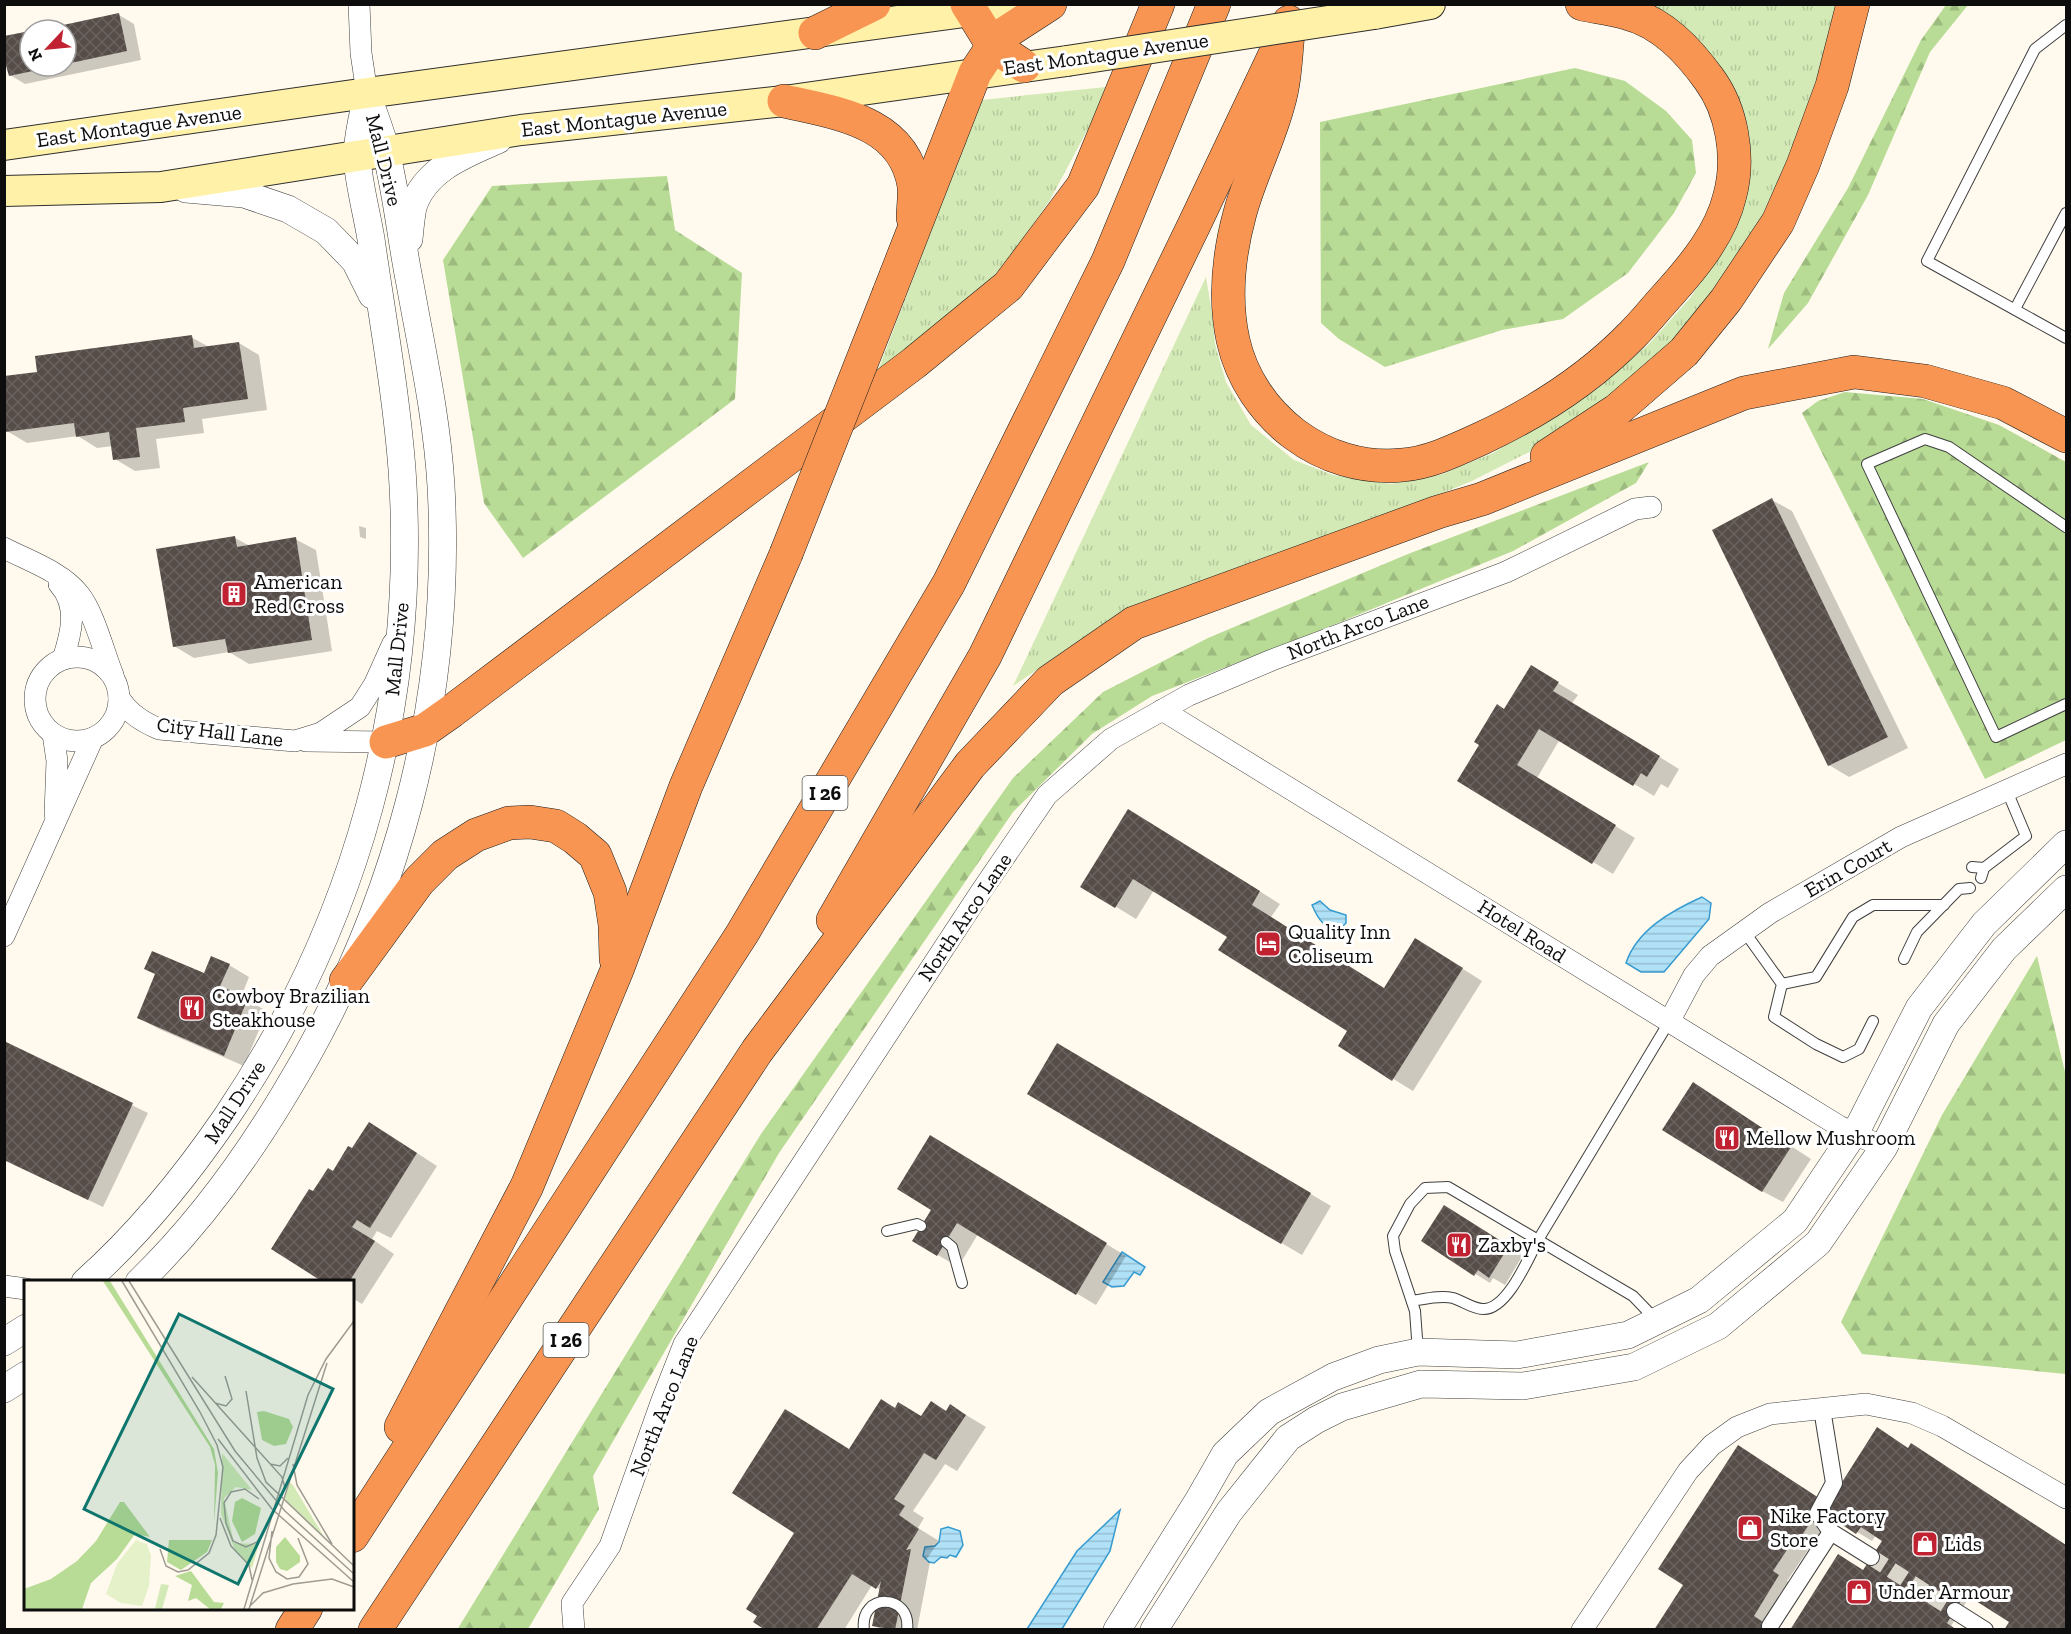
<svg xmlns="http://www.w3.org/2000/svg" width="2071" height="1634" font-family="'Zilla Slab',serif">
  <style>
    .grass { fill: url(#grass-tufts) }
    .forest { fill: url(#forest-firs) }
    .water { fill: url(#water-rules); stroke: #369bd0; stroke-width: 1.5 }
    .shadow { fill: #0003 }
    .building { fill: url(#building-cross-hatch) }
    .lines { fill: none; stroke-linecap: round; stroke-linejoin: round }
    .pedestrian-tunnel { stroke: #dbd6cb; stroke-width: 16; stroke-dasharray: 16 8; stroke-linecap: butt }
    .service-casing { stroke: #404040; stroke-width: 12 }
    .pedestrian-casing { stroke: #404040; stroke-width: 18 }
    .minor-casing { stroke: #404040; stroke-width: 22 }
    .tertiary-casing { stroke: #404040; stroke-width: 28 }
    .secondary-casing { stroke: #2f2f2f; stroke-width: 32 }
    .motorway-casing { stroke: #1e1e1e; stroke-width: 34 }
    .service { stroke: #fff; stroke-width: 10 }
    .pedestrian { stroke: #fff; stroke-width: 16 }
    .minor { stroke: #fff; stroke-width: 21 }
    .tertiary { stroke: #fff; stroke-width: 27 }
    .secondary { stroke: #fff1a8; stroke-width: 30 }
    .motorway { stroke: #f89552; stroke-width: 33 }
    .secondary-bridge-casing { stroke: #2f2f2f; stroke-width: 32; stroke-linecap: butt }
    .motorway-bridge-casing { stroke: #1e1e1e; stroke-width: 34; stroke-linecap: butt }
    .secondary-bridge { stroke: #fff1a8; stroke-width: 30 }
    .motorway-bridge { stroke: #f89552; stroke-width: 33 }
    .labels { text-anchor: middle; stroke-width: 6; stroke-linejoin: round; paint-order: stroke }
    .shield { fill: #fff; stroke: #565656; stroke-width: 1.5 }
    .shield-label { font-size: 20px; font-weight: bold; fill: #0d0d0d }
    .street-label { font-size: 21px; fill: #0d0d0d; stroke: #fff }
    .poi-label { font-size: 21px; fill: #0d0d0d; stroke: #fff; text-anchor: start }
    .inset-road { fill: none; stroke: #9e9b93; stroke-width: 1.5 }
    .view { fill: #0f766e; fill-opacity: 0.15; stroke: #0f766e; stroke-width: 3 }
    .inset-edge { fill: none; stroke: #0d0d0d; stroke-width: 3 }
  </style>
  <defs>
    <pattern id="grass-tufts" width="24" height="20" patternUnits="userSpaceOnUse" patternTransform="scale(1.5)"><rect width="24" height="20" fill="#d4eab6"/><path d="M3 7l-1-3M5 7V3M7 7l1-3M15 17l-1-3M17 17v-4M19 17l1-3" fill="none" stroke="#b5c89b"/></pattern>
    <pattern id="forest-firs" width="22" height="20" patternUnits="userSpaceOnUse" patternTransform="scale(1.5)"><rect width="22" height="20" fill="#b8db95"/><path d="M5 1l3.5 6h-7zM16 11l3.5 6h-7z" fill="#9dbb7f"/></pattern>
    <pattern id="water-rules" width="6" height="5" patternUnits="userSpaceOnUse" patternTransform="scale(1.5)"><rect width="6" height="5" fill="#b0e1f7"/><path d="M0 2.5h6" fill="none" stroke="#96c0d3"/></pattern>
    <pattern id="building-cross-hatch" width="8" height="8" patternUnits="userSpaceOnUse" patternTransform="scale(1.5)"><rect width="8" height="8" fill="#564d49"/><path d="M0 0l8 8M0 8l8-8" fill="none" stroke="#69625f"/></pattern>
  </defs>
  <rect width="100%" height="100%" fill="#fffaed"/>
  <g class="grass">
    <polygon points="1636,5 1837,5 1793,166 1751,241 1678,337 1617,397 1543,445 1472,481 1083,639 1013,686 1206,277 1212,313 1215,344 1226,382 1251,425 1294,460 1333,475 1391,484 1442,474 1493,453 1576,402 1648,345 1691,297 1717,255 1749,157 1733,86 1701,43"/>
    <polygon points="1106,87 1097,112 1050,200 1010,257 956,319 872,386 981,100"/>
  </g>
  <g class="forest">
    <polygon points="1946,5 1968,5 1930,52 1868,195 1808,303 1768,349 1784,293 1848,188 1921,40"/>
    <polygon points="1575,68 1625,81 1666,111 1692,140 1696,173 1674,213 1628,273 1563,319 1502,330 1385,367 1339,339 1321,323 1320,122"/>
    <polygon points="667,176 675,230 742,273 735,399 523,558 484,503 443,260 492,186"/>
    <polygon points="1845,392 1923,399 1999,425 2066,462 2066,740 1985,779 1802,413 1818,401"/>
    <polygon points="1649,462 1636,483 1513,551 1326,628 1152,696 1092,734 1013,812 779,1153 593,1476 599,1509 528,1629 457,1630 761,1134 1013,778 1103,692 1208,638 1408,554"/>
    <polygon points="2037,956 2066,1076 2066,1374 1862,1354 1841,1322 1942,1115"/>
  </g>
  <g class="water">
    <path d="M1702,897L1711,903L1709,919L1664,972H1641L1626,963C1637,930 1671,911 1702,897Z"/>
    <path d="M1320,901L1330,910L1346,915V923L1340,929C1324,929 1318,919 1312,905Z"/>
    <polygon points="1122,1252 1145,1267 1140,1275 1134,1272 1124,1286 1112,1287 1103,1282"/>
    <polygon points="1120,1510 1110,1551 1062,1629 1027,1629 1077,1551"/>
    <polygon points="948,1527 960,1531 963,1545 956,1557 950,1555 947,1558 941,1557 934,1563 929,1562 923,1556 925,1547 935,1546 939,1542 941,1529"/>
  </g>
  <g class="shadow">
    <polygon points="119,15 134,24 141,60 25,84 10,75 30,32 30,66 66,66 66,30 42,30"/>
    <polygon points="191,337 209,347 239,343 259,355 267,410 202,419 204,433 156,439 160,468 135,471 115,459 113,446 97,448 78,436 27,443 7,431 4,416 4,378 39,373"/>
    <polygon points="1772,500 1792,511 1908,748 1849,777 1829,765"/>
    <polygon points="359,526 366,528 366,539 360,537"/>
    <polygon points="235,538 250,546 295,539 316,550 332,651 249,664 229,652 194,658 174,646"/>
    <polygon points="1551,679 1578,695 1572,703 1679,769 1668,788 1661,784 1654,796 1560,739 1537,778 1635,838 1613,874 1459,781 1505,711"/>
    <polygon points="1149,822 1280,904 1271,917 1385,989 1436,952 1482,981 1413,1091 1340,1046 1349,1030 1229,936 1154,890 1136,919 1082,886"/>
    <polygon points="229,965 249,977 241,997 267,1011 244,1066 159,1029 138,1018"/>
    <polygon points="4,1043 148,1113 103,1207 4,1160"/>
    <polygon points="1058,1045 1331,1206 1302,1255 1029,1094"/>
    <polygon points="1694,1084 1811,1159 1783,1202 1762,1191"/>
    <polygon points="389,1135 437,1166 391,1238 377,1231 372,1239 394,1254 362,1304 352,1298 352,1282 325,1282 314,1193 353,1150"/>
    <polygon points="950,1149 1126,1256 1096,1305 978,1234 958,1267 938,1255 933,1209"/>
    <polygon points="1459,1216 1523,1255 1505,1285 1493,1278 1490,1283 1423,1241"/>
    <polygon points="951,1406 986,1427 957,1471 945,1464 913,1511 924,1518 918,1528 939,1541 926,1560 930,1562 917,1630 881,1630 874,1625 881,1590 872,1585 844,1630 768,1630 796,1532 786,1411 850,1451 895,1409 922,1417 947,1412"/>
    <polygon points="1909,1449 1926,1454 2066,1545 2066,1630 2006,1630 2011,1622 1970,1596 1951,1626 1864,1571 1888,1546 1876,1535 1872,1541 1829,1515 1825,1531 1814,1549 1810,1547 1787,1581 1793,1585 1768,1626 1685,1585 1660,1568 1829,1505"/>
  </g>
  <g class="building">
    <polygon points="119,13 127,51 66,64 66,30 40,30"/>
    <polygon points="30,31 30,66 52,67 9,76 4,59 4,36"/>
    <polygon points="192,335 194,348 239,342 248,399 183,408 185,422 136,428 140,457 113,460 109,432 76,437 74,423 5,432 4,376 37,372 35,356"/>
    <polygon points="1772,498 1888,737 1828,766 1712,530"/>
    <polygon points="235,536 237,547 296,537 312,640 228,653 225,639 173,647 156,549"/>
    <polygon points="1531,665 1559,682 1553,691 1660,756 1647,777 1641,773 1633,786 1539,729 1517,765 1616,825 1592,864 1457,781 1479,745 1474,742 1497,704 1504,709"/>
    <polygon points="1128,809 1260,891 1252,905 1384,988 1415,938 1463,968 1392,1081 1338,1046 1347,1031 1218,950 1227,937 1133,879 1115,908 1080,887"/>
    <polygon points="152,951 204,973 211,956 230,964 220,986 248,998 224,1056 137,1018 155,974 144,969"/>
    <polygon points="4,1041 133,1103 88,1200 4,1160"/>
    <polygon points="1057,1043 1311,1193 1281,1244 1027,1094"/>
    <polygon points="1693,1082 1791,1147 1762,1192 1662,1130"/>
    <polygon points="369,1122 417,1153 370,1228 357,1220 352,1227 375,1241 349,1282 323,1282 271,1249 309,1189 313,1191 328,1168 333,1171 348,1146 352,1148"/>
    <polygon points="930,1135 1107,1243 1076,1295 957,1223 937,1256 912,1241 931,1210 897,1189"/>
    <polygon points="1444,1205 1509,1246 1489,1278 1478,1270 1474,1276 1421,1241"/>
    <polygon points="881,1399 895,1408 898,1402 921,1416 931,1401 946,1411 950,1404 966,1415 936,1460 924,1453 894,1499 905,1506 899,1515 919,1529 906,1550 911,1549 895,1630 872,1626 881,1581 876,1589 852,1574 816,1630 765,1630 753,1622 757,1616 746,1609 794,1533 732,1493 785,1409 849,1449"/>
    <polygon points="1877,1427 1908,1448 1911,1443 2066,1545 2066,1630 2004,1630 2009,1622 1965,1594 1947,1623 1957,1630 1790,1630 1838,1554 1863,1570 1882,1541 1861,1527 1856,1534 1823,1512"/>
    <polygon points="1738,1445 1819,1498 1807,1518 1811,1521 1798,1542 1794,1539 1773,1571 1779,1575 1754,1616 1775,1630 1654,1630 1683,1585 1658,1569"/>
  </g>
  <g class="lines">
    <polyline class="pedestrian-tunnel" points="1871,1557 1955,1611"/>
    <g class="service-casing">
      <g id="service">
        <polyline points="2066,25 2035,49 1927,261 2066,338"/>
        <polyline points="2015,309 2066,213"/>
        <polyline points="2066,527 1949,447 1925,439 1867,464 1996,737 2066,704"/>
        <polyline points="1972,867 1984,868"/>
        <polyline points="1981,878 1984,868 2026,836 2007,791"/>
        <polyline points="1744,931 1782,984 1774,1017 1816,1044 1843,1057 1859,1049 1873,1021"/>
        <polyline points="1904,959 1917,932 1959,889 1970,888"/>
        <polyline points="1782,984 1816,977 1853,917 1873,905 1944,905"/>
        <polyline points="887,1231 917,1224 921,1226"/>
        <polyline points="946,1242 952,1247 962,1283"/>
        <path d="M1412,1301C1425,1299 1440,1295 1453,1298C1463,1301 1473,1309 1483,1309C1507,1310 1528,1259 1538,1240L1633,1296L1657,1321"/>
        <polyline points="1418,1352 1415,1311 1395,1251 1393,1236 1410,1204 1425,1188 1448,1187 1538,1240 1669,1022"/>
        <path d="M864,1630C859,1592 912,1593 907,1630"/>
      </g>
    </g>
    <g class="pedestrian-casing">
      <g id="pedestrian">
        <polyline points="1822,1409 1834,1483 1818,1513 1831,1532 1871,1557"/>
        <polyline points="1955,1611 1985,1630"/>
        <polyline points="1770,1626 1831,1532"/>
      </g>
    </g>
    <g class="minor-casing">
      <g id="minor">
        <polyline points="359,4 361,53 367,93"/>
        <path d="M4,548C29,561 62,572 79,594C94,612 104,653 113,675"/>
        <path d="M59,584C79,606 71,634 63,659"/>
        <circle cx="77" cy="699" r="42"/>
        <path d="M119,698C130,714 141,721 159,729L295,741L321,733L360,707L374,685L393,643"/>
        <polyline points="1162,710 1839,1126 1854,1134 1884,1147"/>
        <polyline points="53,734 57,761 55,814"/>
        <polyline points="306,741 386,742"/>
        <polyline points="4,936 93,738"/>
        <polyline points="1669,1022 1694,975 1710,956 1770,913 1901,837 2066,764"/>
        <polyline points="4,1286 26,1289"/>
        <polyline points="574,1630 572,1603 610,1546 662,1400 684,1344 980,893 1047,795 1111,739 1189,695 1272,660 1506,572 1635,509 1651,507"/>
        <polyline points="1582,1630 1688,1471 1712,1445 1737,1427 1770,1414 1866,1404 1912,1413 1942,1426 2066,1498"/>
      </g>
    </g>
    <g class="tertiary-casing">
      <g id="tertiary">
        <polyline points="186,189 244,194 288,209 326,231 355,261 372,295"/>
        <path d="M409,239C410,229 411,217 413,207C425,169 466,154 498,140"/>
        <path d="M85,1282C140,1233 186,1176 227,1116C357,923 418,701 402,469C396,392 382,316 371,239C367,214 358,181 357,157C357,136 364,113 367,93"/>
        <path d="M139,1282C196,1227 243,1163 284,1095C396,912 453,702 441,486C437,418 422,351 410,284C401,240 397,195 386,152C382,133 374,115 368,97"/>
        <polyline points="4,1342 26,1328"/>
        <polyline points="4,1389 26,1375"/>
        <polyline points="1117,1630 1198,1501 1225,1454 1269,1412 1333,1377 1379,1360 1418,1352 1517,1355 1628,1335 1699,1300 1795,1221 1860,1124 1919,1008 1984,924 2066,844"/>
        <polyline points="1154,1630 1229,1512 1288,1438 1316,1420 1342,1407 1421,1384 1523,1386 1634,1367 1718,1326 1818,1243 1884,1147 1946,1024 2004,949 2066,889"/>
      </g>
    </g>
    <g class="secondary-casing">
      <g id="secondary">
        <polyline points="1374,14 1430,4"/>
        <polyline points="4,145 367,93 1023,4"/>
        <polyline points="4,191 161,187 521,130 784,101 1067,61"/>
      </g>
    </g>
    <g class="motorway-casing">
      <g id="motorway">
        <polyline points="967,4 993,46 1024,66"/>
        <path d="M1289,22C1286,49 1286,79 1278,105C1268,142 1250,176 1240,213C1229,253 1224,298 1233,340C1250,416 1323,473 1402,465C1429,463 1456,450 1480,439C1536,413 1589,379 1632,335C1644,323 1655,309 1666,297C1693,267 1721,234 1730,195C1740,157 1732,110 1709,79C1688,50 1662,22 1626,13C1612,9 1596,7 1582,4"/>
        <polyline points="815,33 874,4"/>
        <path d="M784,101C836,113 904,121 914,186C915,196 913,208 913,218"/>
        <polyline points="889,293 975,73 993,46 1005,33 1050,4"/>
        <polyline points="1547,456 1617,410 1684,352 1726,300 1778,222 1803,165 1832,86 1853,4"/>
        <polyline points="386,742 425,730 452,711 914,363 1008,286 1083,186 1158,4"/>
        <polyline points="833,920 985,656 1195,223 1277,50"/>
        <polyline points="346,981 419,881 445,855 476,835 509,823 530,822 556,826 575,838 595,855 610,892 615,925 616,959"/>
        <polyline points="401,1427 527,1186 617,970 686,786 786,554"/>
        <polyline points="352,1536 742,934 949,583 1108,261 1214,4"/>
        <polyline points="292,1630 306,1608"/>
        <polyline points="375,1630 757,1051 970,765 1050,681 1134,623 1438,512 1482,499 1744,393 1854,372 1925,381 2003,403 2066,436"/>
      </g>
    </g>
    <use href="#service" class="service"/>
    <use href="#pedestrian" class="pedestrian"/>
    <use href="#minor" class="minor"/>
    <use href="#tertiary" class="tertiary"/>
    <use href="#secondary" class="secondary"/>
    <use href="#motorway" class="motorway"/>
    <g class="secondary-bridge-casing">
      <polyline id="secondary-bridge" points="1067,61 1374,14"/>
    </g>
    <g class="motorway-bridge-casing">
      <polyline id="motorway-bridge" points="786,554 889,293"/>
    </g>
    <use href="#secondary-bridge" class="secondary-bridge"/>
    <use href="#motorway-bridge" class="motorway-bridge"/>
  </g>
  <defs>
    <g id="building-square" transform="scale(1.35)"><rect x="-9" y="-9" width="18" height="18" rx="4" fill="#c02232" stroke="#fff"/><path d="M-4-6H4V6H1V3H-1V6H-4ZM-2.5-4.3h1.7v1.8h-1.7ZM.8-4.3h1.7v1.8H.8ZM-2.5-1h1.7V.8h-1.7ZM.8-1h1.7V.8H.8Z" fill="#fff"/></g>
    <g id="hotel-square" transform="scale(1.35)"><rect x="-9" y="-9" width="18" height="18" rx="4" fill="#c02232" stroke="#fff"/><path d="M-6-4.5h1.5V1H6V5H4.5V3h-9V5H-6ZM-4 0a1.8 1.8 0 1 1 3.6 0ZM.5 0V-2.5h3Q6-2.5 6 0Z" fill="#fff"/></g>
    <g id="restaurant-square" transform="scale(1.35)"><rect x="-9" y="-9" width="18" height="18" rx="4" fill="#c02232" stroke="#fff"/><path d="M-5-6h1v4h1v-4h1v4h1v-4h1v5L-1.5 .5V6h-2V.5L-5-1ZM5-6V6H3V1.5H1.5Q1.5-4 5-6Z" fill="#fff"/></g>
    <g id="shop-square" transform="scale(1.35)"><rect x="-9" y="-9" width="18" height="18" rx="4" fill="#c02232" stroke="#fff"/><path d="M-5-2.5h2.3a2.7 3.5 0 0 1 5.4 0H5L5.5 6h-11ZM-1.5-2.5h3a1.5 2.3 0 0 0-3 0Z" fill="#fff"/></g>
  </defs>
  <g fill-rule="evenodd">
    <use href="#building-square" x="234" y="594"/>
    <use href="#hotel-square" x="1268" y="944"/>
    <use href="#restaurant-square" x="192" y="1008"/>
    <use href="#restaurant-square" x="1727" y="1138"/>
    <use href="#restaurant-square" x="1459" y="1245"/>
    <use href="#shop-square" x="1750" y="1528"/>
    <use href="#shop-square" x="1925" y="1544"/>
    <use href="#shop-square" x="1859" y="1592"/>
  </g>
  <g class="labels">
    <g class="shield">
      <rect x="802.5" y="776" width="45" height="34" rx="4.5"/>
      <rect x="543.5" y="1323" width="45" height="34" rx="4.5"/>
    </g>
    <g class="shield-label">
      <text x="825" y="800">I 26</text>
      <text x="566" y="1347">I 26</text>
    </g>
    <g class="street-label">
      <text transform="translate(1106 54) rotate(-8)" y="7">East Montague Avenue</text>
      <text transform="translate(624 119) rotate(-6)" y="7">East Montague Avenue</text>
      <text transform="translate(139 126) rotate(-8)" y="7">East Montague Avenue</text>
      <text transform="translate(384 160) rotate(76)" y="7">Mall Drive</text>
      <text transform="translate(1358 627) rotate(-21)" y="7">North Arco Lane</text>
      <text transform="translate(397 649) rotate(-84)" y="7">Mall Drive</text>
      <text transform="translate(220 732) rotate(7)" y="7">City Hall Lane</text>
      <text transform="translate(1848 868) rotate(-30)" y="7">Erin Court</text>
      <text transform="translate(965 917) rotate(-56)" y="7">North Arco Lane</text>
      <text transform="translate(1522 931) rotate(32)" y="7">Hotel Road</text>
      <text transform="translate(235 1102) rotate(-57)" y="7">Mall Drive</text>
      <text transform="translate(664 1406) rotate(-68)" y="7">North Arco Lane</text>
    </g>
    <g class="poi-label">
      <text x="254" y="589">American<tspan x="254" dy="24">Red Cross</tspan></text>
      <text x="1288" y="939">Quality Inn<tspan x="1288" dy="24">Coliseum</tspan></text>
      <text x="212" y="1003">Cowboy Brazilian<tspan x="212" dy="24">Steakhouse</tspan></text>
      <text x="1746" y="1145">Mellow Mushroom</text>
      <text x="1478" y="1252">Zaxby's</text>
      <text x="1770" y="1523">Nike Factory<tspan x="1770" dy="24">Store</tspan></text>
      <text x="1944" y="1551">Lids</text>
      <text x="1878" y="1599">Under Armour</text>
    </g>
  </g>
  <g transform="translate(24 1280)">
    <rect width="330" height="330" fill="#fffaed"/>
    <path d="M198,173L228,210L212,207L200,218L210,263L235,264L228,288L211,270L197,234ZM266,202L269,205L302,260L260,220ZM137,304L145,305L138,329H131Z" fill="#d4eab6"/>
    <path d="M79,1H86L190,169L194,193L190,243L191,185L186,167ZM240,131L265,139L269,147L262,164L250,166L238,160L233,132ZM218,218L237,228L231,254L218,262L208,241L211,222ZM96,222H100L126,257L111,254L93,279L67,303L58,329H0V309L27,299L53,281L72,261ZM261,257L276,276V282L263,291L256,289L252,282V267ZM145,260H188L183,272L157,290L143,282ZM167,291L190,322L200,323L197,329H186L172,318L164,321L168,305L151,296Z" fill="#b8db95"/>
    <path d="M112,260L123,264L127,276L125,306L118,326L97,323L82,314L93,284Z" fill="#e5f1c8"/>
    <path class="inset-road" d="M98,1L176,132L193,165L199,187L192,255L185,273L164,290L154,292L142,286L136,269M105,1L211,171L261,231L330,294M168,97L258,197L261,208M222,111L233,178L242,202L330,286M191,123L202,126L208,119L201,96M194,159L248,229L330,302M246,184L256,186L264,178M269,184L273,205L308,264M235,219L221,209L207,212L200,223L202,243L209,261L222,267L233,262L242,247M196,238L207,266L225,285L228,300M248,251L245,278L252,292L263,299L275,297L284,284L274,258M226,326L239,313L269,304L308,299L330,307M220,329L284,115L302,79L330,41M225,329L303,83"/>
    <path class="view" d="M155,34L309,109L214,304L60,229Z"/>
    <rect width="330" height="330" class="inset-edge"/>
  </g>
  <rect width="2071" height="1634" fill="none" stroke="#0d0d0d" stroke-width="12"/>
  <g transform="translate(48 48) rotate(244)"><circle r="28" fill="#ffffff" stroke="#9e9e9e" stroke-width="1.5"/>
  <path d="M0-4.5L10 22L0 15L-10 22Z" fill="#c02232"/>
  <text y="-9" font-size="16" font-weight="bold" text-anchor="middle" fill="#0d0d0d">N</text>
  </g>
</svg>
